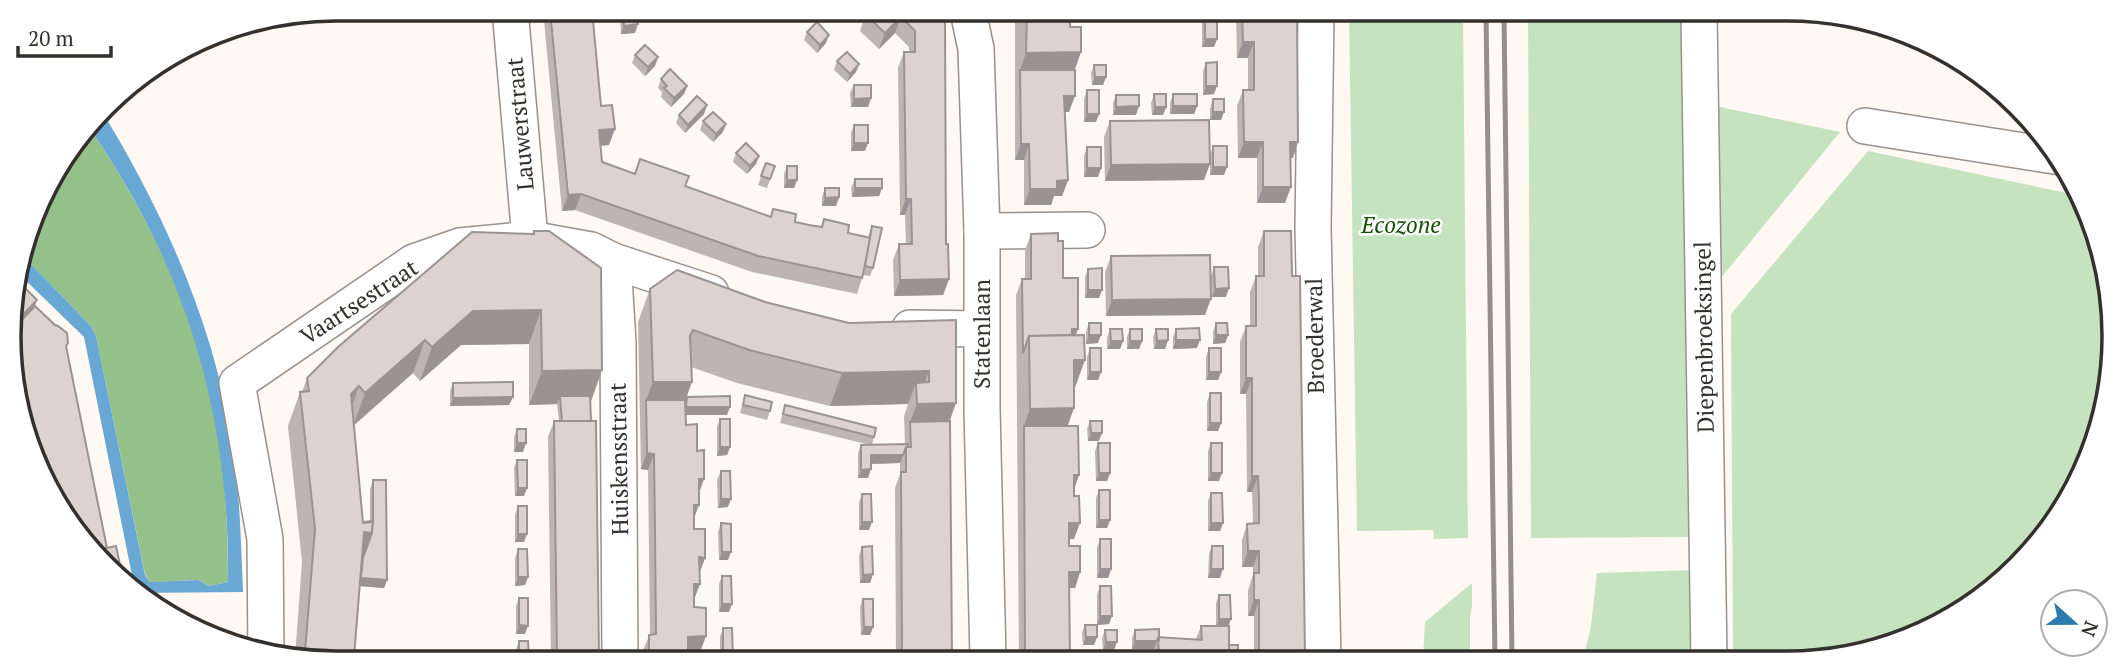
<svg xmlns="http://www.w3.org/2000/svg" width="2123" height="672" font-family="'PT Serif',serif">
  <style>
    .green { fill: #c5e3be }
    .forest { fill: #94c189 }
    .water { fill: #69a7d4 }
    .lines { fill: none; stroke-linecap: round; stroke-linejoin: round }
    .street-casing { stroke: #99918c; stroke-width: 38 }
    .street { stroke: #fff; stroke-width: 35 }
    .rail { stroke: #948f8c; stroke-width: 5 }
    .wall { fill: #beb5b2 }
    .shaded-wall { fill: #9b9391 }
    .building { fill: #ddd2cf; stroke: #9b9391; stroke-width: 2 }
    .labels { text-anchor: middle; stroke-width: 5; stroke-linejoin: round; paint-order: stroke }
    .street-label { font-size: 23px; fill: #33302e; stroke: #fff }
    .park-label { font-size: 23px; font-style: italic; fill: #145000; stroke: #fff }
    .rim { fill: none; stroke: #33302e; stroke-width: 3.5 }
  </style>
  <rect width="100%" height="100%" fill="#fff8f3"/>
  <g class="green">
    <polygon points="1349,13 1463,13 1468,538 1434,539 1433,530 1357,531"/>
    <polygon points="1528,14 1687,14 1694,537 1531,538"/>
    <polygon points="1711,105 1840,132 1712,289"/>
    <polygon points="1868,151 2076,195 2108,273 2108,400 2071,499 2003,582 1931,630 1830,660 1733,660 1731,314"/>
    <polygon points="1694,570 1695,660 1583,660 1591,626 1597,573"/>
    <polygon points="1472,583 1472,606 1470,616 1470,660 1423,659 1425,622"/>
  </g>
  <path class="forest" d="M90,129C150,216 198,318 216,422C225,475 228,529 228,582L209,586L198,580L150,582L145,574L96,336L91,326L23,256L43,191Z"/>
  <path class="water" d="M103,113C165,215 216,329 233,448C240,496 241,544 243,592L139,593L135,590L84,337L18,273L23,256L91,326L96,336L145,575L150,582L198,580L209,586L228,582C230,415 186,267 90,129Z"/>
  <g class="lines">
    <g class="street-casing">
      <g id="street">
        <polyline points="510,9 530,239"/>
        <polyline points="968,11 976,49 982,231 982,409 988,658"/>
        <polyline points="1316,13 1313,228 1323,659"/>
        <polyline points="1699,14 1709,660"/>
        <polyline points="1865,126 2061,157"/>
        <polyline points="982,231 1087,230"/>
        <polyline points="613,261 618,343 620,658"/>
        <polyline points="910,328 981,329"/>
        <polyline points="266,655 265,539 237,383 414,262 460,246 530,239 591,250 613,261 711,293"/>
      </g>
    </g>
    <use href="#street" class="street"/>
    <g class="rail">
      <polyline points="1486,14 1495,660"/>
      <polyline points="1504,14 1512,660"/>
    </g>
  </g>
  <g class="wall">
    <polygon points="543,10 592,10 601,106 609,145 600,146 602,162 634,174 685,186 770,217 773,209 795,222 821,227 824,219 848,233 868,237 872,226 873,268 870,276 863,275 857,294 752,272 575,210 562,211"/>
    <polygon points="622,10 637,10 635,33 621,34 620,16"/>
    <polygon points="773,11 793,11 784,21"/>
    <polygon points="856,11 936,11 949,279 943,295 894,296 893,260 899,244 906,244 905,215 900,215 898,68 904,52 909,52 909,47 895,33 879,49 860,31 864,19"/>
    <polygon points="1011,12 1070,12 1070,27 1075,70 1069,112 1065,112 1068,180 1062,196 1054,196 1051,205 1024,205 1024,160 1015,160 1015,15 1013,16"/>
    <polygon points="1204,12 1217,12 1217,39 1214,47 1202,47 1202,17"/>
    <polygon points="1236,13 1297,13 1293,158 1290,158 1285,203 1257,203 1257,158 1238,158 1237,106 1243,90 1248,90 1248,58 1237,58"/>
    <polygon points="807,32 826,43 817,53 804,40"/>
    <polygon points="635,55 658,57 655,66 645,76 632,63"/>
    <polygon points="837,61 859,64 856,72 847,82 834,70"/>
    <polygon points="1206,63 1214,94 1203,95 1203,71"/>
    <polygon points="1094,65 1106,77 1103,85 1092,85 1091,73"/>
    <polygon points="661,79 687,86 684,94 671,107 661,97 662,92 658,88"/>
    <polygon points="854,85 871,98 868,107 851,107 850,93"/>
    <polygon points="1087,90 1096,122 1084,122 1084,99"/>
    <polygon points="1154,94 1166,107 1163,115 1152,115 1151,103"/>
    <polygon points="1173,94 1197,106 1194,114 1170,114 1170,103"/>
    <polygon points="1116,95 1136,115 1113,115 1113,103"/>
    <polygon points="1213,99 1221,120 1210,120 1210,108"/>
    <polygon points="707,105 704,114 685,133 676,123 679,115"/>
    <polygon points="703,121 723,132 713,142 700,130"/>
    <polygon points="1110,121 1204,180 1105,181 1104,137"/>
    <polygon points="854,125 865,151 851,151 851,133"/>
    <polygon points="1213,146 1224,175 1210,175 1210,155"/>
    <polygon points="1087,147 1101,168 1098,177 1084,177 1084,156"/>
    <polygon points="736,153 759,156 756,164 747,174 733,162"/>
    <polygon points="766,163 775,166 767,188 758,185"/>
    <polygon points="787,166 797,180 794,188 784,188 784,174"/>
    <polygon points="855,179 882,188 879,196 852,197 851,188"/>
    <polygon points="825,188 839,197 836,206 822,206 822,197"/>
    <polygon points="534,231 602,370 590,403 599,658 551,658 548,437 554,421 559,421 557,404 529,405 529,344 461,345 420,381 413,373 354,425 363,522 370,521 370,489 373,480 387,580 384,588 360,586 354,657 295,657 302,562 288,426 300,392 302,392 307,378 533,234"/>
    <polygon points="1264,231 1292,276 1305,659 1254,659 1254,616 1248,616 1248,591 1253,574 1253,567 1242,567 1242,540 1247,524 1253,524 1252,492 1247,492 1246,394 1240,394 1240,342 1246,326 1250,326 1250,292 1256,276 1258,276 1258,247"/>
    <polygon points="1031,234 1058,241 1063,278 1075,335 1074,408 1067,426 1079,475 1074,490 1074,539 1069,539 1069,546 1080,572 1075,588 1070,588 1070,659 1019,659 1016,295 1022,279 1025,279 1025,250"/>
    <polygon points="1111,256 1205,315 1106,316 1105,272"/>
    <polygon points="1214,267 1226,297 1212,297 1211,276"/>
    <polygon points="1088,269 1102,290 1099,298 1085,298 1085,277"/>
    <polygon points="650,289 765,302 849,323 956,320 950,421 952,658 896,658 895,488 900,474 900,463 871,464 868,478 858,478 858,453 861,445 870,445 780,423 785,405 874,437 872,445 905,444 904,416 908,404 830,406 737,383 691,367 687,397 727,415 686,415 686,425 697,451 704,479 699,493 694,520 694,529 705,558 700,572 694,600 694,607 706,636 700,652 688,652 688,658 643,658 643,650 650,634 648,470 641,469 638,322"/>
    <polygon points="1089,323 1098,343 1086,344 1086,332"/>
    <polygon points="1216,323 1228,335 1225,343 1213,344 1213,332"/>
    <polygon points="1110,329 1123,341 1120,349 1107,349 1107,338"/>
    <polygon points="1130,329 1142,341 1139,349 1127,349 1127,337"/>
    <polygon points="1156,329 1168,340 1165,349 1154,349 1153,337"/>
    <polygon points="1176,329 1197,348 1173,349 1173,337"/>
    <polygon points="1090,348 1101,372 1098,380 1087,380 1087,357"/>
    <polygon points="1209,348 1221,372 1218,380 1206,380 1206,357"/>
    <polygon points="453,383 513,397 509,405 450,406 450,391"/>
    <polygon points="1210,393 1221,423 1218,431 1207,431 1207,402"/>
    <polygon points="745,395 770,411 767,420 740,413"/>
    <polygon points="720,419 730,447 727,455 717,456 717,427"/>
    <polygon points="1090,421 1099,441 1088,441 1087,429"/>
    <polygon points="517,429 523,452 514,452 514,437"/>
    <polygon points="1098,443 1110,473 1107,481 1096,481 1095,451"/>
    <polygon points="1211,443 1219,481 1208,481 1208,451"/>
    <polygon points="517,460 524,496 515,496 514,468"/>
    <polygon points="721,471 728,507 718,508 717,480"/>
    <polygon points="1099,490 1110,520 1107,528 1096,528 1096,498"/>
    <polygon points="1211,493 1223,523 1220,531 1208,531 1208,501"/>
    <polygon points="862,494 869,530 859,530 859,502"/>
    <polygon points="518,506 524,542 515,542 515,515"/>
    <polygon points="721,523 728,560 719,560 718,532"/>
    <polygon points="1100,539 1111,569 1108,578 1097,578 1097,548"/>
    <polygon points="1212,546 1220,578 1208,578 1209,554"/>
    <polygon points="862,547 873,574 870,583 860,583 859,555"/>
    <polygon points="518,549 528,577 525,585 515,586 515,558"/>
    <polygon points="722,576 729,612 719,612 719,584"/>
    <polygon points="1100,586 1109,624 1097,625 1097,595"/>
    <polygon points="1219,595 1228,626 1229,645 1238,659 1107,659 1108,655 1152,655 1154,649 1132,649 1132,638 1135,630 1159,637 1196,639 1201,626 1216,626 1216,603"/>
    <polygon points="519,598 525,634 516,634 516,606"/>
    <polygon points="863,599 873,627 870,635 861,635 860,607"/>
    <polygon points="1085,625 1097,637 1094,645 1083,645 1082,633"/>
    <polygon points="723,628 733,657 732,658 720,658 720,637"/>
    <polygon points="1105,630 1114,650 1103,650 1102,638"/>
    <polygon points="519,641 529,657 516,657 516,649"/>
  </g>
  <g class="shaded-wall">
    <polygon points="789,11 793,11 784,21 787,13"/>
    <polygon points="901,17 895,33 879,49 885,33"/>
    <polygon points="638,24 635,33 621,34 624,26"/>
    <polygon points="829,35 826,43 817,53 820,45"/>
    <polygon points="1205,39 1217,39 1214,47 1202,47"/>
    <polygon points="1243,42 1254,42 1248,58 1237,58"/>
    <polygon points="1081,52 1069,86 1020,70 1026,53"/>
    <polygon points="658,57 655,66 645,76 648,67"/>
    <polygon points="859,64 856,72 847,82 850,74"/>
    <polygon points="1095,77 1106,77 1103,85 1092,85"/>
    <polygon points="687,86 684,94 671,107 674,98"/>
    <polygon points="1206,86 1217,86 1214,94 1203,95"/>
    <polygon points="1064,96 1075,96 1069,112 1059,112"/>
    <polygon points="871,98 868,107 851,107 854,99"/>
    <polygon points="707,105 704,114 685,133 688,125"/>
    <polygon points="1139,106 1136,115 1113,115 1116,107"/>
    <polygon points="1173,106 1197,106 1194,114 1170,114"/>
    <polygon points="1155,107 1166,107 1163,115 1152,115"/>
    <polygon points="1213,112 1224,112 1221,120 1210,120"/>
    <polygon points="1087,114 1099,114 1096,122 1084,122"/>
    <polygon points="726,124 723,132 713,142 716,134"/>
    <polygon points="615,129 609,145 593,146 599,130"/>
    <polygon points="1244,142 1263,142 1257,158 1238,158"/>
    <polygon points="1290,142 1298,142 1293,158 1284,158"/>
    <polygon points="854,143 868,143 865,151 851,151"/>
    <polygon points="1021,144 1029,144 1024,160 1015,160"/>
    <polygon points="759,156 756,164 747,174 750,166"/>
    <polygon points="1210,164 1204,180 1105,181 1111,165"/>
    <polygon points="1213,167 1227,167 1224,175 1210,175"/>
    <polygon points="1087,168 1101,168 1098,177 1084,177"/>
    <polygon points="787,180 797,180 794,188 784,188"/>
    <polygon points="1068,180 1062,196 1054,196 1051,205 1024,205 1030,189 1057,181"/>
    <polygon points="1263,187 1291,187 1285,203 1257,203"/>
    <polygon points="855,188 882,188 879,196 852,197"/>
    <polygon points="581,194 575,210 562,211 568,195"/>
    <polygon points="839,197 836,206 822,206 825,198"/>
    <polygon points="906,199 911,199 905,215 900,215"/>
    <polygon points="949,279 943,295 894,296 900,280"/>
    <polygon points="1229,288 1226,297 1212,297 1215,289"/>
    <polygon points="1088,290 1102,290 1099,298 1085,298"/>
    <polygon points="1211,299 1205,315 1106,316 1112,300"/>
    <polygon points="37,300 29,322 14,337 14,324"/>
    <polygon points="541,310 529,344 461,345 420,381 432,347 473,311"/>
    <polygon points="1072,329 1078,329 1072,345"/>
    <polygon points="1089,335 1101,335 1098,343 1086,344"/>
    <polygon points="1216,335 1228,335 1225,343 1213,344"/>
    <polygon points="425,340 413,373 353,426 365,393"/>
    <polygon points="1168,340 1165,349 1154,349 1157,341"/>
    <polygon points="1176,340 1200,340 1197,348 1173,349"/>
    <polygon points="1111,341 1123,341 1120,349 1107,349"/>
    <polygon points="1130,341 1142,341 1139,349 1127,349"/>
    <polygon points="1074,360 1085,360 1073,393"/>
    <polygon points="602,370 590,404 560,396 557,404 529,405 542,371"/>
    <polygon points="929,371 917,404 956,403 944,437 910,422 917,404 916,383 908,404 830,406 842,373"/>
    <polygon points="1090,372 1101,372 1098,380 1087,380"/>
    <polygon points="1209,372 1221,372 1218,380 1206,380"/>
    <polygon points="1246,378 1252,378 1246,394 1240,394"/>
    <polygon points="653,382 692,382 680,415 646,400"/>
    <polygon points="359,386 347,420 351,394"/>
    <polygon points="513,397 509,405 450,406 453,398"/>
    <polygon points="683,407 730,407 727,415 680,415"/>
    <polygon points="1074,408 1062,442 1024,426 1030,409"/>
    <polygon points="1210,423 1221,423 1218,431 1207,431"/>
    <polygon points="1091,433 1102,433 1099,441 1088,441"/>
    <polygon points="517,443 526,443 523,452 514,452"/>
    <polygon points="720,447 730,447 727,455 717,456"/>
    <polygon points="647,453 654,454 648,470 641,469"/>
    <polygon points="871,455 903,455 900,463 868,464"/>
    <polygon points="871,469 868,478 858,478 861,470"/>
    <polygon points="1099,473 1110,473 1107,481 1096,481"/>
    <polygon points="1211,473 1222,473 1219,481 1208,481"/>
    <polygon points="1074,475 1079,475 1073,491"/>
    <polygon points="1252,476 1258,476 1252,492 1247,492"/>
    <polygon points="699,479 704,479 698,495"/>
    <polygon points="518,488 527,488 524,496 515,496"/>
    <polygon points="721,499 731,499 728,507 718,508"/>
    <polygon points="694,505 699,505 693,521"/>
    <polygon points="1099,520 1110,520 1107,528 1096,528"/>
    <polygon points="862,522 872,522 869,530 859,530"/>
    <polygon points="1069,523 1080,523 1074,539 1063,539"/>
    <polygon points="1211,523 1223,523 1220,531 1208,531"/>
    <polygon points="364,532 372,533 360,566"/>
    <polygon points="518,534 527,534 524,542 515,542"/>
    <polygon points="1248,551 1259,551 1253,567 1242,567"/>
    <polygon points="722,552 731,552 728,560 719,560"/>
    <polygon points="699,557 705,558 699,574"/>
    <polygon points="1100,569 1111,569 1108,578 1097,578"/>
    <polygon points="1211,569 1223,569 1220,578 1208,578"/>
    <polygon points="1069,572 1080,572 1075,588 1064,588"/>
    <polygon points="873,574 870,583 860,583 863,575"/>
    <polygon points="518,577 528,577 525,585 515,586"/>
    <polygon points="361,578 387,580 384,588 358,586"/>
    <polygon points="694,584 700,584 694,600"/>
    <polygon points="1254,600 1259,600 1254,616 1248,616"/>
    <polygon points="722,604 732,604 729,612 719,612"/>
    <polygon points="1100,616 1112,616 1109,624 1097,625"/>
    <polygon points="1219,619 1231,619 1228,627 1216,627"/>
    <polygon points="519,625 528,626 525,634 516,634"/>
    <polygon points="864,627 873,627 870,635 861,635"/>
    <polygon points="706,636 700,652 682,652 688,637"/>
    <polygon points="1086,637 1097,637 1094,645 1083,645"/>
    <polygon points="1135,641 1157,641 1154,649 1132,649"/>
    <polygon points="1106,642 1117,642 1114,650 1103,650"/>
  </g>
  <g class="building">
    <polygon points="550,10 592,10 601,106 612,105 615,129 599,130 602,162 635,174 640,159 689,176 685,186 771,217 773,209 796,214 795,222 809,225 822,227 824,219 849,225 848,233 871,238 862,278 758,256 581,194 568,195"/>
    <polygon points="623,10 637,10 638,24 624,26"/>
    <polygon points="870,11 936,11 945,18 946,244 948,244 949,279 900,280 899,244 912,244 911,199 906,199 904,52 915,52 915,31 901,17 885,33 866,15"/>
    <polygon points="1027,12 1070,12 1070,27 1081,27 1081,52 1026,53"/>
    <rect x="1205" y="12" width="12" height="27"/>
    <polygon points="1242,13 1297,13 1298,142 1290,142 1291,187 1263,187 1263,142 1244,142 1243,90 1254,90 1254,42 1243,42"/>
    <polygon points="817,22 829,35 820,45 807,32"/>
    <polygon points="645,45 658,57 648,67 635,55"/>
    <polygon points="847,52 859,64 850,74 837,61"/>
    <polygon points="1217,62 1217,86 1206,86 1206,63"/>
    <polygon points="1094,65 1106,65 1106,77 1095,77"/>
    <polygon points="670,69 687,86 674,98 664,88 667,86 661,79"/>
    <polygon points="1020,70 1075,70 1075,96 1064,96 1068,180 1057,181 1057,189 1030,189 1029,144 1021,144"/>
    <polygon points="854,85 871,85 871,98 854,99"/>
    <rect x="1087" y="90" width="12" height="24"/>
    <polygon points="1154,94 1166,94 1166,107 1155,107"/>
    <rect x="1173" y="94" width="24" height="12"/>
    <polygon points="1116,95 1139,95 1139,106 1116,107"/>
    <polygon points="697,96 707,105 688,125 679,115"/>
    <rect x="1213" y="99" width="11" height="13"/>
    <polygon points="713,112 726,124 716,134 703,121"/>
    <polygon points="1209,120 1210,164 1111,165 1110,121"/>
    <rect x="854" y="125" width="14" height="18"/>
    <polygon points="746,143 759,156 750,166 736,153"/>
    <rect x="1213" y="146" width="14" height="21"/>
    <rect x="1087" y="147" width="14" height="21"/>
    <polygon points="766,163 775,166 770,179 761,176"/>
    <rect x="787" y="166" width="10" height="14"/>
    <rect x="855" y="179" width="27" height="9"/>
    <polygon points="825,188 839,188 839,197 825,198"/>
    <polygon points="872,226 882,228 873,268 865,266"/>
    <polygon points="534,231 549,231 601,268 602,370 542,371 541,310 473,311 432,347 425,340 365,393 359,386 351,394 363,523 373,522 372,533 364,532 354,657 303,657 304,652 305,652 315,529 300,392 309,391 307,378 338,347 472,232 534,234"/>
    <polygon points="1264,231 1291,231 1292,276 1300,276 1305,659 1259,659 1259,600 1254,600 1254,573 1259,573 1259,551 1248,551 1247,524 1259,523 1259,500 1258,476 1252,476 1252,378 1246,378 1246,326 1256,326 1256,276 1264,276"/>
    <polygon points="1058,233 1058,241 1063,241 1063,278 1078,278 1078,329 1072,329 1072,335 1029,336 1023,353 1022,279 1031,279 1031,234"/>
    <polygon points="1210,255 1211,299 1112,300 1111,256"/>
    <polygon points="1214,267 1228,267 1229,288 1215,289"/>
    <polygon points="1102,268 1102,290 1088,290 1088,269"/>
    <polygon points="677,270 765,302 849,323 956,320 956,403 917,404 916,383 929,382 929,371 842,373 749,350 693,330 690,336 692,382 653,382 650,289"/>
    <polygon points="16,279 37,300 14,324 11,294"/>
    <polygon points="35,306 55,325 58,326 67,333 68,343 66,346 107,548 93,551 76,535 20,421 14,328"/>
    <rect x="1089" y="323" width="12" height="12"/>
    <polygon points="1216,323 1227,323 1228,335 1216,335"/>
    <polygon points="1199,328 1200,340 1176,340 1176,329"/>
    <polygon points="1110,329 1122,329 1123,341 1111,341"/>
    <rect x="1130" y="329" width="12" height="12"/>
    <polygon points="1156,329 1168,329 1168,340 1157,341"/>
    <polygon points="1084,335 1085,360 1074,360 1074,408 1030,409 1029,336"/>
    <rect x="1090" y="348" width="11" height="24"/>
    <rect x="1209" y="348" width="12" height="24"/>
    <polygon points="513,382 513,397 453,398 453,383"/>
    <rect x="1210" y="393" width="11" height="30"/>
    <polygon points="745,395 772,402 770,411 743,405"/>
    <polygon points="560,396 590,396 591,421 562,421"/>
    <polygon points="730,396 730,407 686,407 687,397"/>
    <polygon points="646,400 685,400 686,425 697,424 697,451 704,450 704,479 699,479 699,505 694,505 694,529 705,529 705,558 699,557 700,584 694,584 694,607 706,608 706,636 688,637 688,658 649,658 649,635 656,634 655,531 654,454 647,453"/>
    <polygon points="785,405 876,428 874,437 783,414"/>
    <rect x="720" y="419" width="10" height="28"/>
    <polygon points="554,421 596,421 599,658 557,658"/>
    <polygon points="950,421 952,658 902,658 901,472 906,472 906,447 911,447 910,422"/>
    <polygon points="1090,421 1102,421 1102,433 1091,433"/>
    <polygon points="1024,426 1078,426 1079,475 1074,475 1074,496 1079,496 1080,523 1069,523 1069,546 1080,546 1080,572 1069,572 1070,659 1025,659"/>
    <rect x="517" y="429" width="9" height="14"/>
    <polygon points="1098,443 1110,443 1110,473 1099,473"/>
    <rect x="1211" y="443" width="11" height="30"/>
    <polygon points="908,444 908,447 906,447 903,455 871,455 871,469 861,470 861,445"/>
    <polygon points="517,460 527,460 527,488 518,488"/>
    <polygon points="721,471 730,471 731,499 721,499"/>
    <polygon points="373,480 386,480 387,580 361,578 363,558 372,533 373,522 363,522 373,521"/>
    <rect x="1099" y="490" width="11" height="30"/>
    <polygon points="1211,493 1222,493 1223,523 1211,523"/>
    <polygon points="862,494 871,494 872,522 862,522"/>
    <rect x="518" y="506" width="9" height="28"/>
    <polygon points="721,523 731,524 731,552 722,552"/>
    <rect x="1100" y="539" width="11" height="30"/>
    <polygon points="116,546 123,579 93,551"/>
    <polygon points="872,546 873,574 863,575 862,547"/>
    <polygon points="1212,546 1223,546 1223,569 1211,569"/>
    <polygon points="518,549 527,549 528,577 518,577"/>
    <polygon points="722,576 731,576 732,604 722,604"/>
    <polygon points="1100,586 1111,586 1112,616 1100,616"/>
    <polygon points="1219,595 1230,595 1231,619 1219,619"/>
    <polygon points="519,598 528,598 528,626 519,625"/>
    <polygon points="863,599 873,599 873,627 864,627"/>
    <polygon points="1085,625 1097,625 1097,637 1086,637"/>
    <polygon points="1201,626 1229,626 1229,659 1159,659 1158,637 1202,640"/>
    <polygon points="723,628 732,628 733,657 723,656"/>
    <polygon points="1159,629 1159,641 1158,637 1157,641 1135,641 1135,630"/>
    <polygon points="1105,630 1117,630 1117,642 1106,642"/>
    <polygon points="519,641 528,641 529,657 519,657"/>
    <rect x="1229" y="645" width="9" height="14"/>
    <polygon points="874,651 874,658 864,658 864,652"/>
    <polygon points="1097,651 1097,659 1085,659 1085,652"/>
    <rect x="1108" y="655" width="44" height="4"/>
  </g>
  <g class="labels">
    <g class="street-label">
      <text transform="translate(520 124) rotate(-95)" y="8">Lauwerstraat</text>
      <text transform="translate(359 302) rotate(-33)" y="8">Vaartsestraat</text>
      <text transform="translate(982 334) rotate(-90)" y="8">Statenlaan</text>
      <text transform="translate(1315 336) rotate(-91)" y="8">Broederwal</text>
      <text transform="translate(1704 337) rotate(-91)" y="8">Diepenbroeksingel</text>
      <text transform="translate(619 459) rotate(-91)" y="8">Huiskensstraat</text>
    </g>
    <g class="park-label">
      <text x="1401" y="233">Ecozone</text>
    </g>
  </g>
  <path d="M0 0H2123V672H0ZM336 21H1787A315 315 0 0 1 2102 336V336A315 315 0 0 1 1787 651H336A315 315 0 0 1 21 336V336A315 315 0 0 1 336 21Z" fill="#fff" fill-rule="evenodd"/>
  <path class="rim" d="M336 21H1787A315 315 0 0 1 2102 336V336A315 315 0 0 1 1787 651H336A315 315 0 0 1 21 336V336A315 315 0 0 1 336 21Z"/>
  <g transform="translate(2074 623) rotate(111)"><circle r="33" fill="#ffffff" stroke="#adacab" stroke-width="2"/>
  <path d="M0-5L12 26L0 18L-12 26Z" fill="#2c7bac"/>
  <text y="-10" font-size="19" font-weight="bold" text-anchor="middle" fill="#33302e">N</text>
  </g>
  <path d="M18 46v10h93v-10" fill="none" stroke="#33302e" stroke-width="3.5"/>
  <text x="28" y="46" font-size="21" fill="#33302e" stroke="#ffffff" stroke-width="5" paint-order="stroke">20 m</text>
</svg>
